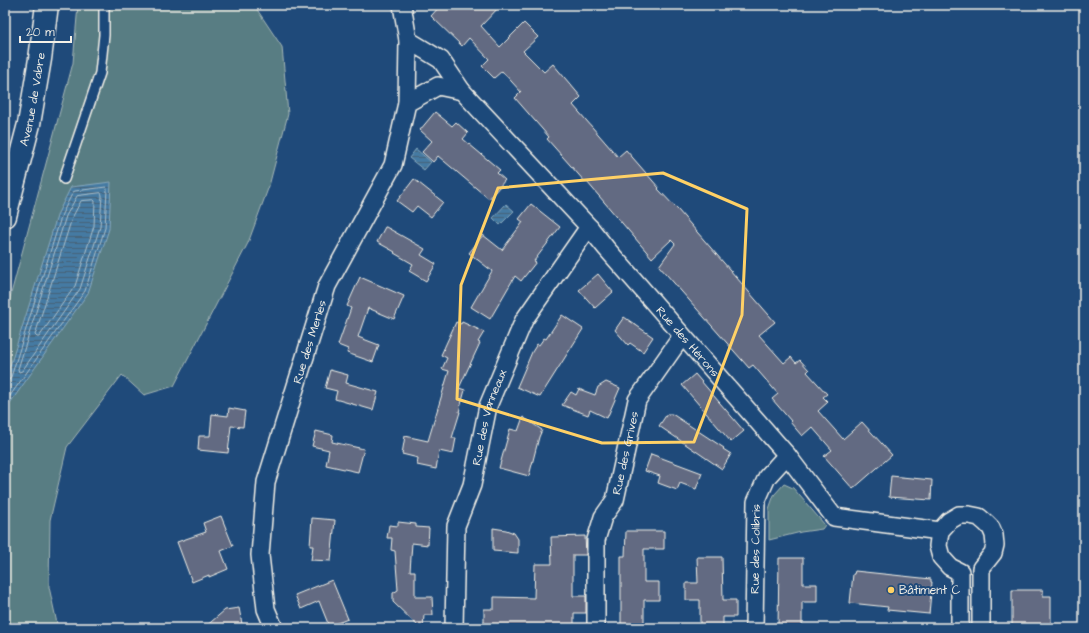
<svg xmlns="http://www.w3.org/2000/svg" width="1089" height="633" font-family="'Architects Daughter',sans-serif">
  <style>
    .green { fill: #587d83; stroke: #a6b7b6 }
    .water { fill: url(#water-rules); stroke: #8aaabe }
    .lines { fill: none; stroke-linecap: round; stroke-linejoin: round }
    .shore { stroke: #aec1cc; stroke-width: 1 }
    .building { fill: #626b82; stroke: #f4f1e8 }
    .service-casing { stroke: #f4f1e8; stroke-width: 12 }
    .minor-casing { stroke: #f4f1e8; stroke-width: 20 }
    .secondary-casing { stroke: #f4f1e8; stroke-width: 25 }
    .service { stroke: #1f4a7a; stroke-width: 9 }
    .minor { stroke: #1f4a7a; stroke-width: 17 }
    .secondary { stroke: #1f4a7a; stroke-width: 22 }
    .marked { fill: none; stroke: #ffd166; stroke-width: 3; stroke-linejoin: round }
    .poi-dot { fill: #ffd166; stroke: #1f4a7a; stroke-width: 1.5 }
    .labels { text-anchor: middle; stroke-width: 4; stroke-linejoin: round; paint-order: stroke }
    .street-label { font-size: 12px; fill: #f4f1e8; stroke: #1f4a7a }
    .poi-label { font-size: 12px; fill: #f4f1e8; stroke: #1f4a7a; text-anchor: start }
  </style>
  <defs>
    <pattern id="water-rules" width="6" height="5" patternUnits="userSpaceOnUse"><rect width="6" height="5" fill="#447aa2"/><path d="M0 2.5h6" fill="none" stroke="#466479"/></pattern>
  </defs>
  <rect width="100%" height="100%" fill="#1f4a7a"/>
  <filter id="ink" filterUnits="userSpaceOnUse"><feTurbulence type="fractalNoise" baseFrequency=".025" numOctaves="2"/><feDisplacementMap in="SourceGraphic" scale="8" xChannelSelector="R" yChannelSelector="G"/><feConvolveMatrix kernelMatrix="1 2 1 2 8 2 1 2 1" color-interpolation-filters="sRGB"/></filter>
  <g filter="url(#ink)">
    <g class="green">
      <polygon points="78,5 254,5 282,47 288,114 269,186 248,243 174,386 144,395 122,375 67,447 50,520 49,587 58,628 5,628 5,316 73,63"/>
      <polygon points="784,484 793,488 825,525 822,529 801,532 769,540 769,509 774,495"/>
    </g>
    <g class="water">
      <polygon points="416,149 431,162 424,170 409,158"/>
      <polygon points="111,182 109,229 88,293 8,406 5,404 5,382 58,213 71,187"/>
      <polygon points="506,204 514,211 500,225 493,218"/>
    </g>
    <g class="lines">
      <g class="shore">
        <polygon points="101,193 102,195 100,227 80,289 22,371 19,372 18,369 66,216 77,196"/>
        <polygon points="94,200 95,201 94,226 75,286 39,337 37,337 35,335 72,218 81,201"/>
        <polyline points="5,380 9,380 11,377 62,214 73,192 75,191 106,187 107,189 105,228 85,291 7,400 5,401"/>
      </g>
    </g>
    <g class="building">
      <polygon points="441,5 501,5 481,26 500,47 524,23 538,37 523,51 544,72 553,64 581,97 573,105 618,157 626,150 659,188 658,189 678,210 775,322 759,335 784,363 791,357 796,363 800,360 809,370 807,372 827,394 823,397 828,402 818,411 843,439 862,422 892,455 853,489 824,456 832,450 812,427 802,436 790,422 791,421 772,399 778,394 753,365 749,368 659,266 675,244 671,240 652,258 587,182 586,183 547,139 549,137 515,98 521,92 502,71 494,78 482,66 489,59 469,38 462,46 431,16"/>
      <polygon points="435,112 452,126 456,122 468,133 463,139 500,170 497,173 505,180 489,199 438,156 433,162 422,152 432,141 420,130"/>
      <polygon points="414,179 443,202 431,217 417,206 412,212 397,201"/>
      <polygon points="531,204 560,227 534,261 536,262 521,281 515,276 490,319 471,307 492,271 469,253 483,235 502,250 523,222 519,219"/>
      <polygon points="385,227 386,227 425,249 421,255 436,264 426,281 409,271 413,264 394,253 395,252 377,242"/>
      <polygon points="598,274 613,292 595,308 579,290"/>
      <polygon points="360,277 404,296 394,319 368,308 358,337 379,345 373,362 347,353 348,349 338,345 351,308 347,306"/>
      <polygon points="562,315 583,329 540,397 517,387 532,352 537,344 539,345 544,338 546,339"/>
      <polygon points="624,317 653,337 643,352 630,343 628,345 615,330"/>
      <polygon points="456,322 461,324 462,322 484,332 478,342 480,343 459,388 465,390 459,412 460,412 452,438 456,438 453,454 439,451 436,469 417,465 418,458 402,454 405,436 428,441 449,371 442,369 447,358 441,355"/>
      <polygon points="330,370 348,375 346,383 378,392 373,410 335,399 337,391 325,388"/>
      <polygon points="695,374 744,431 731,442 682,385"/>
      <polygon points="606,382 620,388 607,418 590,410 588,415 562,405 571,392 576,395 579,389 595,395 598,387"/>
      <polygon points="229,408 245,411 243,427 231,426 228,453 198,450 199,436 210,436 212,414 228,416"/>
      <polygon points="667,414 672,414 724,448 723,449 731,454 722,469 659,426"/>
      <polygon points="523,417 542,430 539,437 529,476 499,468 510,429 518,431"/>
      <polygon points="316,431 333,435 332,442 364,449 358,472 326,465 329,450 312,446"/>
      <polygon points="651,454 702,473 696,489 680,483 677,490 658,483 660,476 645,471"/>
      <polygon points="891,476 932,480 931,500 889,497"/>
      <polygon points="221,516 233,546 221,551 228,569 209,577 209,575 192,582 177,542 206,532 203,523"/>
      <polygon points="312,518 335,520 331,561 311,560 313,546 310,546"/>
      <polygon points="398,522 416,524 416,527 429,528 428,545 412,543 410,571 415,571 415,597 432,597 433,615 424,615 423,628 420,628 393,602 393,593 398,590 395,551 391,550 392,538 387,538 389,525 398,526"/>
      <polygon points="493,528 506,530 514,533 518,539 518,553 493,551"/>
      <polygon points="626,531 664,531 664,549 644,549 644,582 659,582 659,600 644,600 644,625 636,625 636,628 621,628 621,556 625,556"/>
      <polygon points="585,536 586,555 573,555 573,596 586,596 586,613 574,613 574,628 484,628 484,609 494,609 494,597 534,598 535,564 552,564 551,537"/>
      <polygon points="697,557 722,557 723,600 736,600 736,617 723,617 723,627 700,627 700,600 686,600 686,583 698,583"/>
      <polygon points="779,558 803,558 803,584 817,584 817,602 802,602 802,627 778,628"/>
      <polygon points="855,571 931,579 931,582 932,582 929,614 887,610 888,607 850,603 853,574 854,574"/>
      <polygon points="332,580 348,619 329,626 319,601 301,609 295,595"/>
      <polygon points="1012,590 1043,590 1043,596 1051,596 1051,628 1012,628"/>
      <polygon points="239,608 242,624 238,625 239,628 204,628 225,610"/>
    </g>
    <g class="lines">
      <g class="service-casing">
        <polyline id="service" points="64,179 100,73 104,35 104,5"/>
      </g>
      <g class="minor-casing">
        <g id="minor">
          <polyline points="402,5 408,40 407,103"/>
          <polyline points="408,40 441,60 462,91"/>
          <path id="s1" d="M274,628L266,609L260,555L266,482L327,286L393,165L407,103L438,86L462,91L590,228L606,248L787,455L834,517L940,531"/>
          <path id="s2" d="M454,628L456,526L472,485L488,406L524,320L584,234L590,228"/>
          <path id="s3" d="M596,628V540L603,517L615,500L637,400L682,336"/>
          <path id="s4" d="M754,628L756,502L767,477L787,455"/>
          <polyline points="960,628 960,572 950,567 941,557 938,546 940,531 949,521 959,515 969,515 979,517 986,523 991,528 994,535 995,545 993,553 981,568 981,628"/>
        </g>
      </g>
      <g class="secondary-casing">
        <g id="secondary">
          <path id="s5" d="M5,216L29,124L40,59L47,5"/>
        </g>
      </g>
      <use href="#service" class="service"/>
      <use href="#minor" class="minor"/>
      <use href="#secondary" class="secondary"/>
    </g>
  </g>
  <path class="marked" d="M663,173L747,209L742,315L694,442L602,443L457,399L461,285L498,188Z"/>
  <circle class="poi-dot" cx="891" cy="590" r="4"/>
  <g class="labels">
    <g class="street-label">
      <text dy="4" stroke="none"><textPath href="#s5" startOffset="120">Avenue de Vabre</textPath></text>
      <text dy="4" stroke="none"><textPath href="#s1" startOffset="952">Rue des Hérons</textPath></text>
      <text dy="4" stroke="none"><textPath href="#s1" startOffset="295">Rue des Merles</textPath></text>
      <text dy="4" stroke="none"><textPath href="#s2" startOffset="216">Rue des Vanneaux</textPath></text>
      <text dy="4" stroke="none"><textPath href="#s3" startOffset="181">Rue des Grives</textPath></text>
      <text dy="4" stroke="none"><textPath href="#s4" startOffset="79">Rue des Colibris</textPath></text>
    </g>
    <g class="poi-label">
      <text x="899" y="594">Bâtiment C</text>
    </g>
  </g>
  <rect width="1089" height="633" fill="none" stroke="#1f4a7a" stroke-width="20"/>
  <rect x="10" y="10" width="1069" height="613" fill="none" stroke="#f4f1e8" stroke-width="1.5" filter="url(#ink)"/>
  <path d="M20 36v6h51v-6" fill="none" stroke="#f4f1e8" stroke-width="2"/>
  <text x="26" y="36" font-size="12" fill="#f4f1e8" stroke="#1f4a7a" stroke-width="3" paint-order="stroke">20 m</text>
</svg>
